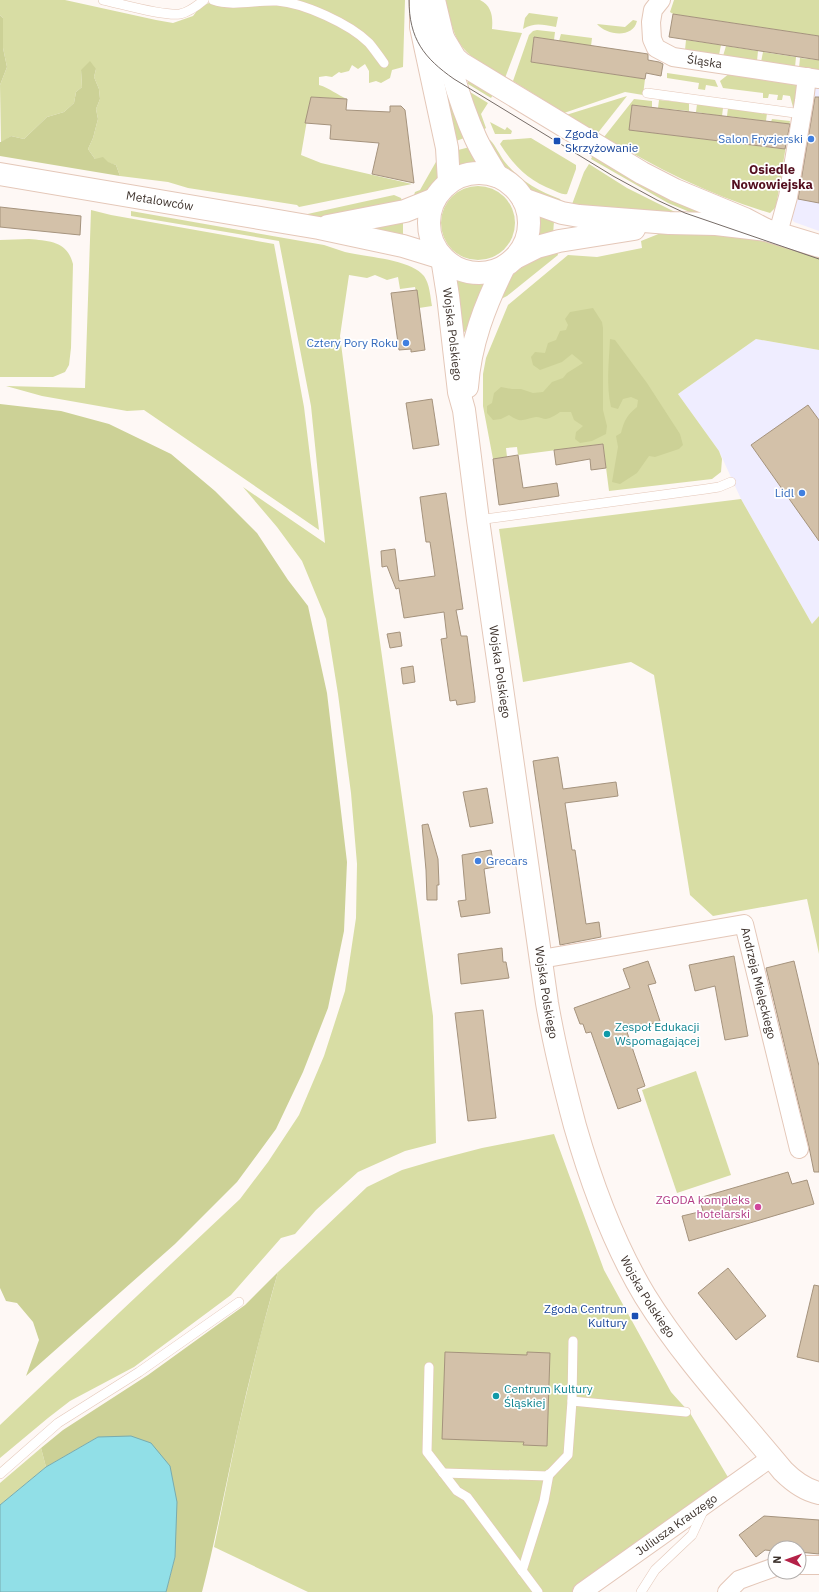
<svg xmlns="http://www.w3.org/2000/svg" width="819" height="1592" font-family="'IBM Plex Sans',sans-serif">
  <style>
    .commercial { fill: #efedff }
    .green { fill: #d8dda4 }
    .forest { fill: #ccd196 }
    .water { fill: #91dfe7; stroke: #78abaf }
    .building { fill: #d3c1a9; stroke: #a5937d }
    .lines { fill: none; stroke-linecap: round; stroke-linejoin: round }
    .lane-casing { stroke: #e4c7b8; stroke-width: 10 }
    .street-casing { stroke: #e4c7b8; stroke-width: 20 }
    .secondary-casing { stroke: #e4c7b8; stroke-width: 24 }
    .lane { stroke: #fff; stroke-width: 9 }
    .street { stroke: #fff; stroke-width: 18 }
    .secondary { stroke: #fff; stroke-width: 22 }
    .tram { stroke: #766c67; stroke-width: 1 }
    .shop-dot { fill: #3f7fe0; stroke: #fff; stroke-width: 1.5 }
    .transit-dot { fill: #1a4fb4; stroke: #fff; stroke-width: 1.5 }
    .culture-dot { fill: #0f9aa8; stroke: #fff; stroke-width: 1.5 }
    .hotel-dot { fill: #d1479c; stroke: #fff; stroke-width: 1.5 }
    .labels { text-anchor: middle; stroke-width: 3.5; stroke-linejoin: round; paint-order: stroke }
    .street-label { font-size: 12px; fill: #3d322c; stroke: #fff }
    .transit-label { font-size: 12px; fill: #164399; stroke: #fff; text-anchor: start }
    .shop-label { font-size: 12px; fill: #366cbe; stroke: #fff; text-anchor: end }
    .culture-label { font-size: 12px; fill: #0d838f; stroke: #fff; text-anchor: start }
    .hotel-label { font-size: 12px; fill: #b23c85; stroke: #fff; text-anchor: end }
    .neighbourhood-label { font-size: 13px; font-weight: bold; fill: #540f1f; stroke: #fff }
  </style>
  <rect width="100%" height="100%" fill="#fef8f5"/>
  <g class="commercial">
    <polygon points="819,86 819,231 794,222 792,219 811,89"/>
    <polygon points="756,339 819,350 819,616 812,624 741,499 719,451 678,394"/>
  </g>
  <g class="green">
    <path d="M0,0H65L156,20L173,23L193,16L200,7L209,3L210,0H405L403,67L392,70L390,78L381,83L376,81L369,83V71L365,64L358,69L352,65L349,71L341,73L339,72L332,77L326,76L319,77V85C330,88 337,95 347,99L311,97L301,155L321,163L412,184L299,207L297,205L188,188L168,182L120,176L116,165L95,159L88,149L93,138L98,119L96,109L100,99L99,89L94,77L96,69L81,70L82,87L76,92L74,103L64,112L47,117L24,139L11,136L1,143L0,85L7,67L3,48V18L0,15Z"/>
    <path d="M445,0H480C492,6 493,17 492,29L522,33L505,78C490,68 470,59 460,44C452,32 449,14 445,0Z"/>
    <polygon points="674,0 819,0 819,36 673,14 670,12"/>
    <path d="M529,13L558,17L556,27C542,25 536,22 523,29L525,18Z"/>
    <path d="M633,20L637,21C633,39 606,35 597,24L625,27Z"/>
    <polygon points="537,30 555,32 554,40 534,37 531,62 645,79 643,95 625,92 564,113 513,81 529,35 533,31"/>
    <polygon points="561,34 592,38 591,46 559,41"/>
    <polygon points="686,40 721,45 719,55 685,50"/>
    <polygon points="726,46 758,51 757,61 723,56"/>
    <polygon points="763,52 796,57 795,67 761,62"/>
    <polygon points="800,58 819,60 819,71 799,68"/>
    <polygon points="667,73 715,80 718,87 706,85 705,90 698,89 699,83 667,78"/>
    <polygon points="730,73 791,82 798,85 796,106 793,107 790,96 783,95 782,100 777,100 778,95 769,94 768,98 763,98 763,93 723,88 720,81"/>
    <polygon points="468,80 494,93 491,98 468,84"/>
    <polygon points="445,86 467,137 456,141"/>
    <polygon points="470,92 488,103 481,114 486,128 482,131"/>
    <polygon points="627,96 597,134 566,115"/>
    <path d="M634,99L652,101V107L632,105L630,130L783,149L787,124L771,122L772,119L790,121L776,207L770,213C711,196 657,168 604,137Z"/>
    <polygon points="659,100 689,103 689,111 658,108"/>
    <polygon points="697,104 723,108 722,116 696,112"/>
    <polygon points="728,108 767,113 766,121 727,116"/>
    <polygon points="490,122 505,130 507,127 512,131 511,134 495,134"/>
    <path d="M531,138L576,165V169L567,194C562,195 558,192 553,190C529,181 513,165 500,144L503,140Z"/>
    <path d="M490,140C496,146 499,154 504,161C519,180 538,191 560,199L562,203C551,199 538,195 527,189C509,178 498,159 486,142Z"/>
    <polygon points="470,147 478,162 477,165 463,168 459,165 458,150"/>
    <path d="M441,153C438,181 440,186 413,198L415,192L420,190Z"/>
    <polygon points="594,153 707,210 697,215 668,203 591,159"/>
    <polygon points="589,164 627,188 681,215 571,207 584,172"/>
    <circle cx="478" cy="223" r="37"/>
    <polygon points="394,195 401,198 402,201 318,219 303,215"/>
    <polygon points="91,210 111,215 274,244 304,407 319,530 144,410 127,411 42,396 6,386 85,388"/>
    <path d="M131,211L324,245C331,247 338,250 345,252C365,257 411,259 424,276C430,285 430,296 432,306L419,308L415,287L400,289L398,277L387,280L375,275L367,278L349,275L340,336L374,600L433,1016L436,1143L405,1151L358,1172L316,1210L295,1234L281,1238L231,1295L134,1367L70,1401L48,1418L0,1458V1425L240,1199L268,1162L299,1115L324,1056L345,991L356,918L357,864L351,793L338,694L326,619L302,561L277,527L243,487L325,543L311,406L279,241L131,216Z"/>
    <polygon points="538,215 554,221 553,235 535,238 536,218"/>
    <polygon points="403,220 403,237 375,229 375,228"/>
    <polygon points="672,231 760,238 819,255 819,350 756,339 678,394 719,451 722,459 721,472 712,479 609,491 603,444 518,455 517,447 506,448 507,457 493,459 483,406 483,374 486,358 508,305 568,255 597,257 642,248 641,241 661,233"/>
    <path d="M29,239C50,241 67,241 73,264L71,348L69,365L65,372L53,377H0V240Z"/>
    <path d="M557,251L558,255L507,296L501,299C503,293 505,286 508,281C519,264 540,257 557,251Z"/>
    <polygon points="457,276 472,279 485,279 486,281 465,332 463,331 456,278"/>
    <polygon points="741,499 812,624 819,616 819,954 807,899 713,916 690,895 654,675 631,662 523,682 499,529"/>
    <polygon points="696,1071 731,1175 677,1193 642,1090"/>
    <polygon points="554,1134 604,1270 671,1392 690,1413 732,1484 585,1592 308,1592 214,1547 238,1429 260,1337 278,1272 367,1187 402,1170 436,1160 482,1148"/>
    <polygon points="41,1448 46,1467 0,1505 0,1483"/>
  </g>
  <g class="forest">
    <polygon points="0,15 3,18 3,48 7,67 0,85"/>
    <polygon points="90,61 96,69 94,77 99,89 100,99 96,109 98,119 93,138 88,149 95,159 103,157 108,162 116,165 120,176 0,156 0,142 1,142 11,136 24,139 47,117 64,112 74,103 76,92 82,87 81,70"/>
    <path d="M593,308L602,322L603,328V410L607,426L606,434L592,441L580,443L575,439L576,432L583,426L574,420L571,412H560C556,415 551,418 546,419C543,419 540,417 536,417C523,419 522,424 509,415L501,419L493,420L487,413V406L492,403L494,393L501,387L512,389H521L533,393L543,392L552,382L563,378L567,373L583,363L572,354L562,362L540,370L533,365L531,357L535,352L545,353L548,343L556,340L560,331L566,330L568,325L565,319L570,312Z"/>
    <path d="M610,339L615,340L647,383L680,434L683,445L679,449L655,457L649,456L637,473L620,484L612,482L618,447L616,436L621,433C624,421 627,415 637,407L638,400L631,397L623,399L618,409L611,407C606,385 609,361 610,339Z"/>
    <polygon points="0,404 61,411 109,424 171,454 215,491 257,533 288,580 308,606 327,693 347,862 344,931 328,1008 303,1072 276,1129 237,1182 175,1244 26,1376 39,1340 33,1322 17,1303 6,1301 0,1288"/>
    <path d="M278,1272C263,1324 250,1376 238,1429C226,1483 216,1538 202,1592H166L175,1557L98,1437L46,1467L41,1448L63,1430L148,1375L245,1305Z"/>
  </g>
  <polygon class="water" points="131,1436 151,1443 170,1466 177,1502 175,1557 166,1592 0,1592 0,1505 46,1467 98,1437"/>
  <g class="building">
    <polygon points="673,14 819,36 819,60 669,37"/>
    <polygon points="534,37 648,54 648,60 659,62 663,64 661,76 646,73 645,79 531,62"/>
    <polygon points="311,97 347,99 346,110 390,112 390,106 401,106 405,110 414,183 372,174 379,143 330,139 331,125 305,123"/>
    <polygon points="815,97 819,97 819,203 798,199"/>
    <polygon points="632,105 790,124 785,149 629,130"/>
    <polygon points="0,207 81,216 80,235 0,227"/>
    <polygon points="417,290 425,350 411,352 411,349 399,350 391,293"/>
    <polygon points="432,399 439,445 413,449 406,403"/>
    <polygon points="808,405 819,420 819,541 751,445"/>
    <polygon points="603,444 606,468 591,470 590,459 556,465 554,450"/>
    <polygon points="518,455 523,488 557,483 559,496 499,505 493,459"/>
    <polygon points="446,493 463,609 456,610 461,636 467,636 475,697 475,702 457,705 456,700 450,701 441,639 447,638 444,612 404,618 399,588 396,589 387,566 382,567 381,551 395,549 399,581 435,576 430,542 426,542 420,497"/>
    <polygon points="400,632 402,646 390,648 387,634"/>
    <polygon points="413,666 415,682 403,684 401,668"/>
    <polygon points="558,757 563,789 616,782 618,796 565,803 572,850 575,850 586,924 599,922 601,937 560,945 533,761"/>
    <polygon points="487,788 493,823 470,827 463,792"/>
    <polygon points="428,824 438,859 439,885 437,885 437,900 427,900 426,870 422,825"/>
    <polygon points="491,850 494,867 484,869 490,913 461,917 458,901 466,900 462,855"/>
    <polygon points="502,948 503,962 506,962 509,978 461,984 458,954"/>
    <polygon points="734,956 748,1036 725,1040 715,986 695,991 689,965"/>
    <polygon points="648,961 656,983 648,985 660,1021 627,1032 645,1086 637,1089 641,1101 618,1109 591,1032 586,1033 583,1024 580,1024 574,1008 630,988 623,969"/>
    <polygon points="794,961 819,1066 819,1172 814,1172 809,1147 766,968"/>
    <polygon points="483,1010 496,1118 468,1121 455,1013"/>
    <polygon points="788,1172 792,1184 807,1180 814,1204 689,1241 682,1216 703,1211 699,1198"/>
    <polygon points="728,1268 766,1316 736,1340 698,1293"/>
    <polygon points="814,1285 819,1286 819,1362 797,1357"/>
    <polygon points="445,1352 527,1355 527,1352 550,1353 547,1446 523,1445 524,1442 442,1439"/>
    <polygon points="764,1516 819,1520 819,1554 799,1552 799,1548 775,1548 775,1551 765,1550 756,1557 739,1535"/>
  </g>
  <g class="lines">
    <g class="lane-casing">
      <g id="lane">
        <path d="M103,0C122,4 162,16 180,14C189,12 197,6 204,0"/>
        <path d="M213,0C233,7 256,0 277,1C304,3 350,24 369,43C374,49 379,56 384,63"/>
        <polyline points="647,93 802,114"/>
        <polyline points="478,520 706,489 719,487 731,482"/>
        <polyline points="429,1367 427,1452 457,1491 467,1497 538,1592"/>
        <polyline points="572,1401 686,1412"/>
        <polyline points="443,1473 548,1476 568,1455 572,1401 573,1341"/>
        <polyline points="0,1474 58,1423 139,1372 239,1302"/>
        <polyline points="522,1571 544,1501 549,1474"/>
        <polyline points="641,1592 655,1570 692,1535 704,1509"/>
      </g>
    </g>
    <g class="street-casing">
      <g id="street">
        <path id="s1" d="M661,0L653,10L651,22L652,39L656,48L673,57L819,79"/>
        <polyline points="778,233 788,197 804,101 807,77"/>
        <path id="s2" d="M541,959L744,924L799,1149"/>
        <polyline points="799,1565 819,1565"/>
        <path id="s3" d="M582,1592L772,1457"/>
        <polyline points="727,1592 739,1580 775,1567"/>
      </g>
    </g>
    <g class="secondary-casing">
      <g id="secondary">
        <polyline points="421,0 421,27 447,148 449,182"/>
        <path d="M434,0C445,47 456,95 476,139C482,152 490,164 497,176"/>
        <polyline points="443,38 455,58 462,64 642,173 675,190 745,219 766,230"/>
        <circle cx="479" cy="223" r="50"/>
        <path id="s4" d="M0,174L319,228L403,246L442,258"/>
        <polyline points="523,199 562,213 579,216 669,223 716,224 766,230 819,246"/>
        <polyline points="328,226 405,211 435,199"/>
        <polyline points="517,257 537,247 559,241 634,229"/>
        <path id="s5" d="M442,258L448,296L459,392L464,410L478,520L547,1003C554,1044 564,1085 575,1126C592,1185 613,1243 645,1296C684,1359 736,1414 783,1471C793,1481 805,1490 819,1493"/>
        <path d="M467,387C470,344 485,305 504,267"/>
      </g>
    </g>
    <use href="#lane" class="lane"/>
    <use href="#street" class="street"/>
    <use href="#secondary" class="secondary"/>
    <path class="tram" d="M409,0C409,39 424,58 454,79L613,176L657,200L685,213L819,259"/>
  </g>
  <g class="shop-dot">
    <circle cx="811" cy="139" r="4"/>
    <circle cx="406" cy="343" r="4"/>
    <circle cx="802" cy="493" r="4"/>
    <circle cx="478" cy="861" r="4"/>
  </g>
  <g class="transit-dot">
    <rect x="553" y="137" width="8" height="8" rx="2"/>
    <rect x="631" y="1312" width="8" height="8" rx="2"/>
  </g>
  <g class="culture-dot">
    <circle cx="607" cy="1034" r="4"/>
    <circle cx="496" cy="1396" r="4"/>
  </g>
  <circle class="hotel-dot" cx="758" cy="1207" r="4"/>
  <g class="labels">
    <g class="street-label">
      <text dy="4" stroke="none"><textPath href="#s1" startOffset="103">Śląska</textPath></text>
      <text dy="4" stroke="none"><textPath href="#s4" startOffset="162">Metalowców</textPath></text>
      <text dy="4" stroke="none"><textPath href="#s5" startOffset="77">Wojska Polskiego</textPath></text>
      <text dy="4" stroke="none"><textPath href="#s5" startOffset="418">Wojska Polskiego</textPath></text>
      <text dy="4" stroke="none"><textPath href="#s2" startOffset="267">Andrzeja Mielęckiego</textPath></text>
      <text dy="4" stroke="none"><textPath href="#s5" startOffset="742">Wojska Polskiego</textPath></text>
      <text dy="4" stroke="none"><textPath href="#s5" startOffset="1065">Wojska Polskiego</textPath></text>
      <text dy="4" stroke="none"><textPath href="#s3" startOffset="116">Juliusza Krauzego</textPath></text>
    </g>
    <g class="transit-label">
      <text x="565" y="138">Zgoda<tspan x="565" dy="14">Skrzyżowanie</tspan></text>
      <text x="627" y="1313" text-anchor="end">Zgoda Centrum<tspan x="627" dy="14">Kultury</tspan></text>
    </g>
    <g class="shop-label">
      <text x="803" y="143">Salon Fryzjerski</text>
      <text x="398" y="347">Cztery Pory Roku</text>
      <text x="794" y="497">Lidl</text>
      <text x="486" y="865" text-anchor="start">Grecars</text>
    </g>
    <g class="culture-label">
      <text x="615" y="1031">Zespoł Edukacji<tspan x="615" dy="14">Wspomagającej</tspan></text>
      <text x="504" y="1393">Centrum Kultury<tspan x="504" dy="14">Śląskiej</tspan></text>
    </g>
    <g class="hotel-label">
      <text x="750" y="1204">ZGODA kompleks<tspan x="750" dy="14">hotelarski</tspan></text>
    </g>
    <g class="neighbourhood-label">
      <text x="772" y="174">Osiedle<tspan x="772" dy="15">Nowowiejska</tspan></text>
    </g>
  </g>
  <g transform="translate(787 1560) rotate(272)"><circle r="19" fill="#ffffff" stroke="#b1adab"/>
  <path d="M0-3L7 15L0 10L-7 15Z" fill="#b42248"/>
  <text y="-6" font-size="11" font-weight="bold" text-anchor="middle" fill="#3d322c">N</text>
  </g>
</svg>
